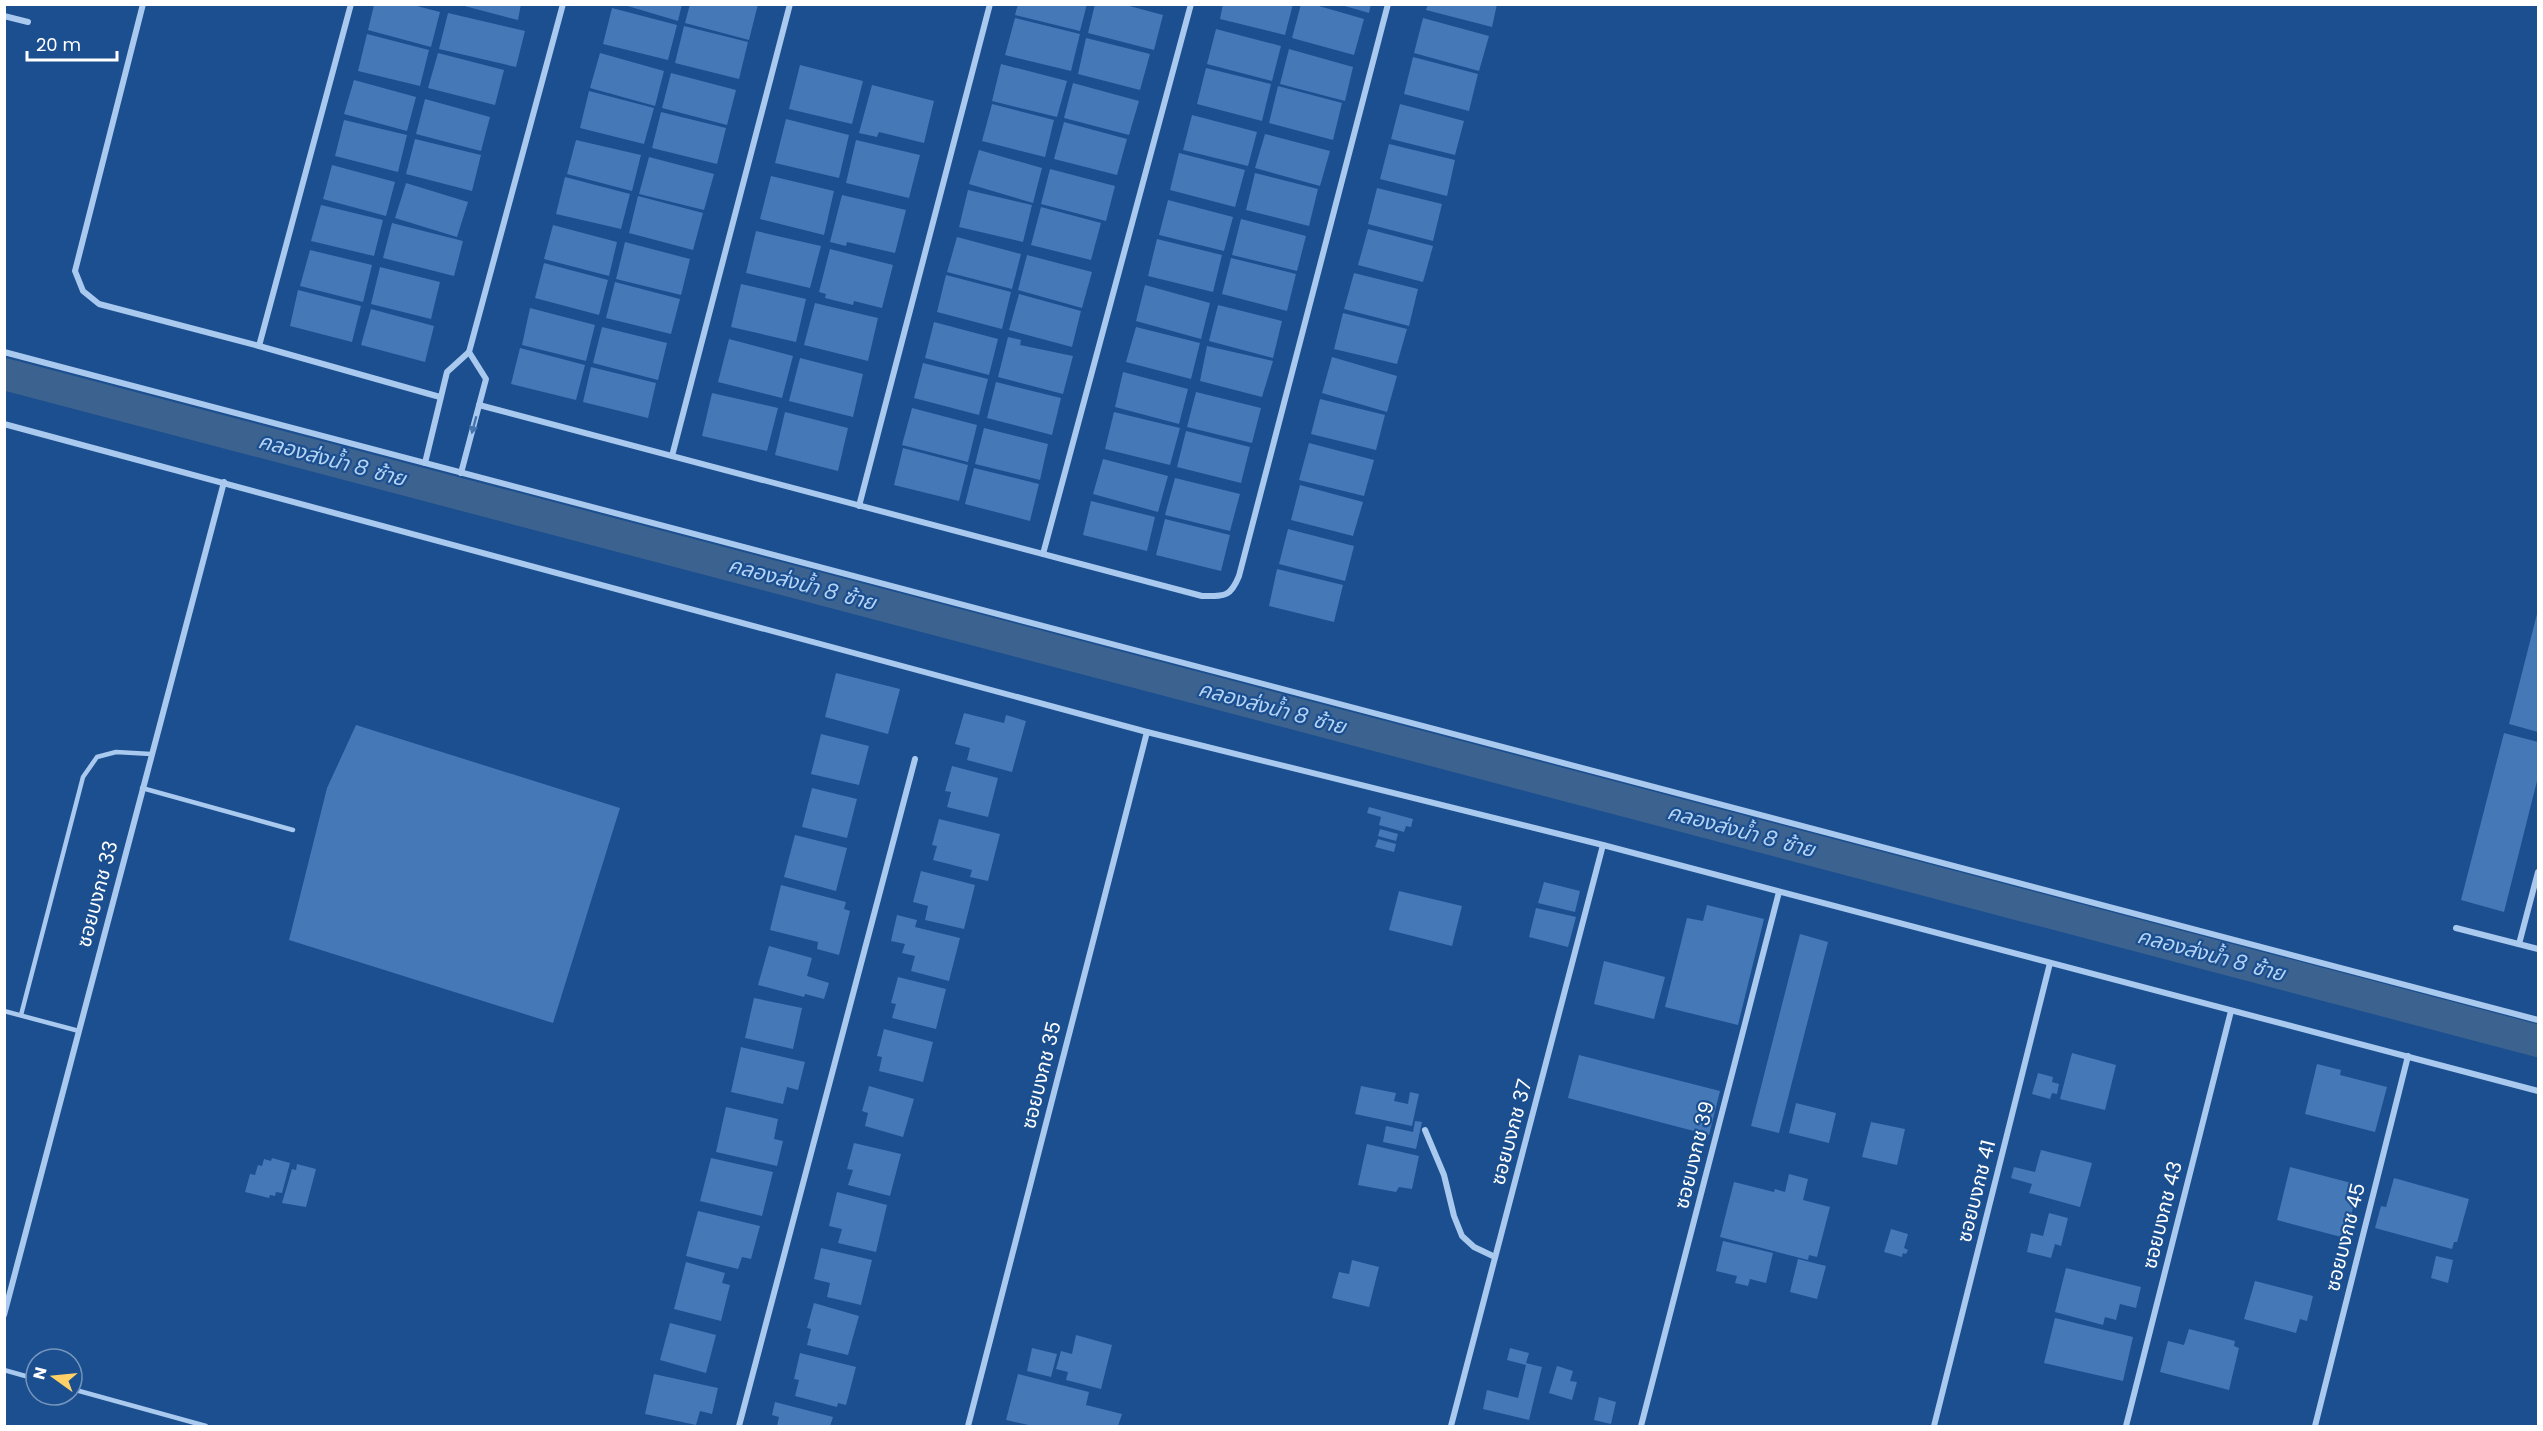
<svg xmlns="http://www.w3.org/2000/svg" width="2543" height="1431" font-family="Poppins,'Noto Sans Thai',sans-serif">
  <style>
    .lines { fill: none; stroke-linecap: round; stroke-linejoin: round }
    .canal { stroke: #3c6290; stroke-width: 32 }
    .building { fill: #4478b7 }
    .lane { stroke: #a9c9ee; stroke-width: 4.5 }
    .street { stroke: #a9c9ee; stroke-width: 6 }
    .oneway { fill: #4674ac }
    .labels { text-anchor: middle; stroke-width: 4.5; stroke-linejoin: round; paint-order: stroke }
    .street-label { font-size: 20px; fill: #fff; stroke: #1b4f8f }
    .water-label { font-size: 21px; font-style: italic; fill: #b5d3f5; stroke: #1b4f8f }
  </style>
  <rect width="100%" height="100%" fill="#1b4f8f"/>
  <g class="lines">
    <polyline class="canal" points="4,374 2538,1041"/>
  </g>
  <g class="building">
    <polygon points="457,4 521,4 518,20"/>
    <polygon points="621,4 682,4 678,21"/>
    <polygon points="690,4 758,4 749,40 685,23"/>
    <polygon points="1018,4 1087,4 1080,31 1015,15"/>
    <polygon points="1095,4 1122,4 1163,15 1154,50 1088,33"/>
    <polygon points="1223,4 1293,4 1285,35 1220,19"/>
    <polygon points="1301,4 1312,4 1364,19 1354,55 1292,38"/>
    <polygon points="1338,4 1371,4 1369,13"/>
    <polygon points="1428,4 1497,4 1492,27 1426,10"/>
    <polygon points="374,5 413,5 440,12 431,47 368,30"/>
    <polygon points="612,8 677,25 668,60 603,44"/>
    <polygon points="448,13 525,31 516,67 439,49"/>
    <polygon points="1015,18 1080,34 1071,71 1005,55"/>
    <polygon points="1423,18 1489,36 1479,71 1414,53"/>
    <polygon points="684,26 748,42 739,79 675,63"/>
    <polygon points="1216,29 1281,46 1272,81 1207,64"/>
    <polygon points="367,34 429,50 420,86 358,71"/>
    <polygon points="1086,38 1150,54 1140,90 1078,74"/>
    <polygon points="1289,49 1353,67 1345,101 1280,84"/>
    <polygon points="438,53 504,70 495,105 428,88"/>
    <polygon points="600,53 664,71 655,106 590,88"/>
    <polygon points="1413,57 1478,74 1469,111 1404,94"/>
    <polygon points="1001,64 1067,81 1057,117 992,101"/>
    <polygon points="800,65 863,81 852,124 789,109"/>
    <polygon points="1206,68 1271,84 1262,121 1197,104"/>
    <polygon points="671,73 736,90 727,125 662,108"/>
    <polygon points="354,80 416,97 407,131 344,114"/>
    <polygon points="1073,83 1139,101 1129,135 1064,118"/>
    <polygon points="872,85 934,101 924,143 879,132 877,137 859,133"/>
    <polygon points="1278,86 1342,103 1333,140 1269,123"/>
    <polygon points="589,91 654,108 644,144 580,128"/>
    <polygon points="425,99 490,117 481,151 416,134"/>
    <polygon points="992,104 1054,120 1045,157 982,141"/>
    <polygon points="1400,104 1464,121 1455,155 1391,139"/>
    <polygon points="661,112 726,128 717,164 652,148"/>
    <polygon points="1192,115 1257,132 1248,166 1183,150"/>
    <polygon points="786,119 849,135 839,178 775,163"/>
    <polygon points="344,120 407,135 398,172 335,156"/>
    <polygon points="1064,122 1127,139 1117,175 1054,159"/>
    <polygon points="1265,134 1330,151 1320,186 1255,168"/>
    <polygon points="415,139 481,155 472,191 406,174"/>
    <polygon points="576,140 641,155 632,191 567,174"/>
    <polygon points="856,140 920,155 909,198 846,183"/>
    <polygon points="1389,144 1455,160 1447,196 1380,179"/>
    <polygon points="979,150 1042,168 1033,203 969,184"/>
    <polygon points="1179,153 1245,170 1235,207 1170,190"/>
    <polygon points="649,157 714,174 704,210 639,194"/>
    <polygon points="332,165 395,182 386,216 323,199"/>
    <polygon points="1050,169 1115,186 1106,221 1041,204"/>
    <polygon points="1255,173 1318,189 1309,226 1246,210"/>
    <polygon points="771,176 834,191 824,235 760,219"/>
    <polygon points="565,177 630,194 621,229 556,214"/>
    <polygon points="406,183 468,202 457,237 395,218"/>
    <polygon points="1377,188 1442,204 1433,241 1368,224"/>
    <polygon points="968,190 1032,205 1023,242 959,227"/>
    <polygon points="842,195 906,210 895,253 847,242 846,246 830,242"/>
    <polygon points="638,196 703,213 693,250 629,233"/>
    <polygon points="1168,200 1233,217 1224,251 1159,235"/>
    <polygon points="321,205 383,220 374,256 311,241"/>
    <polygon points="1041,207 1101,223 1091,260 1031,245"/>
    <polygon points="1241,219 1306,236 1297,271 1232,255"/>
    <polygon points="392,223 463,241 454,276 383,258"/>
    <polygon points="553,225 617,242 609,276 544,259"/>
    <polygon points="1368,229 1433,246 1423,282 1358,265"/>
    <polygon points="756,231 821,246 810,288 746,273"/>
    <polygon points="957,237 1021,254 1012,289 947,272"/>
    <polygon points="1157,239 1222,255 1213,292 1148,276"/>
    <polygon points="625,242 690,259 681,295 616,279"/>
    <polygon points="830,249 893,265 882,308 854,301 853,305 825,298 826,294 819,292"/>
    <polygon points="310,250 372,265 363,302 300,286"/>
    <polygon points="1027,255 1092,272 1082,308 1018,290"/>
    <polygon points="1231,258 1296,274 1287,311 1222,294"/>
    <polygon points="544,263 608,280 599,315 535,298"/>
    <polygon points="380,267 440,282 431,319 371,304"/>
    <polygon points="1354,273 1418,289 1409,326 1344,309"/>
    <polygon points="946,275 1011,292 1002,329 937,312"/>
    <polygon points="615,282 680,299 671,334 606,318"/>
    <polygon points="741,284 806,299 796,342 731,327"/>
    <polygon points="1145,285 1210,303 1201,339 1136,321"/>
    <polygon points="298,290 361,306 352,342 290,326"/>
    <polygon points="1019,294 1081,311 1072,347 1009,330"/>
    <polygon points="815,303 878,318 868,361 804,345"/>
    <polygon points="1218,305 1282,321 1273,358 1209,341"/>
    <polygon points="530,308 595,325 586,361 522,345"/>
    <polygon points="371,309 434,326 425,362 361,345"/>
    <polygon points="1343,313 1407,329 1397,364 1334,349"/>
    <polygon points="934,322 998,339 989,375 925,358"/>
    <polygon points="602,327 667,343 658,380 593,363"/>
    <polygon points="1136,327 1200,343 1191,379 1126,362"/>
    <polygon points="1008,337 1021,340 1020,345 1073,356 1063,394 998,377"/>
    <polygon points="729,339 793,356 782,398 718,382"/>
    <polygon points="1207,346 1273,361 1262,397 1200,381"/>
    <polygon points="520,348 585,365 576,400 511,384"/>
    <polygon points="1332,357 1397,376 1387,412 1322,393"/>
    <polygon points="800,358 863,374 853,417 789,401"/>
    <polygon points="923,363 988,379 979,415 914,398"/>
    <polygon points="591,367 656,383 648,418 583,402"/>
    <polygon points="1123,372 1188,389 1179,424 1115,407"/>
    <polygon points="996,382 1061,398 1052,435 987,418"/>
    <polygon points="1196,392 1261,408 1252,443 1187,427"/>
    <polygon points="712,393 778,408 767,451 702,436"/>
    <polygon points="1320,399 1385,415 1376,450 1311,434"/>
    <polygon points="912,408 977,425 968,462 902,445"/>
    <polygon points="785,412 848,428 838,471 775,455"/>
    <polygon points="1114,412 1180,428 1170,465 1105,449"/>
    <polygon points="984,428 1048,444 1040,480 975,464"/>
    <polygon points="1186,431 1250,447 1241,483 1177,467"/>
    <polygon points="1309,443 1374,460 1364,496 1299,480"/>
    <polygon points="903,448 968,465 959,501 894,485"/>
    <polygon points="1103,459 1168,476 1158,512 1093,494"/>
    <polygon points="974,468 1039,484 1030,521 965,504"/>
    <polygon points="1175,478 1240,494 1230,531 1165,515"/>
    <polygon points="1300,485 1363,502 1353,536 1291,520"/>
    <polygon points="1091,501 1155,517 1147,551 1083,535"/>
    <polygon points="1165,519 1230,535 1221,571 1156,555"/>
    <polygon points="1288,529 1354,546 1345,581 1279,564"/>
    <polygon points="1277,569 1343,585 1334,622 1269,606"/>
    <polygon points="2538,610 2538,732 2509,724"/>
    <polygon points="836,673 900,689 888,734 825,717"/>
    <polygon points="964,713 1004,723 1006,715 1026,721 1012,772 967,760 970,748 955,744"/>
    <polygon points="356,725 620,808 553,1023 289,940 327,788"/>
    <polygon points="2504,733 2538,742 2538,777 2504,912 2461,900"/>
    <polygon points="821,734 869,746 859,785 811,774"/>
    <polygon points="952,766 998,778 988,817 947,807 951,792 945,791"/>
    <polygon points="812,788 857,799 847,838 802,827"/>
    <polygon points="1369,807 1413,819 1411,827 1406,826 1404,832 1379,825 1381,817 1367,813"/>
    <polygon points="939,819 1000,834 988,881 970,877 972,870 933,860 937,846 932,845"/>
    <polygon points="1380,829 1398,834 1396,841 1378,836"/>
    <polygon points="795,835 847,848 836,891 784,877"/>
    <polygon points="1378,839 1396,844 1394,852 1375,847"/>
    <polygon points="921,871 975,885 964,929 925,920 928,906 913,902"/>
    <polygon points="1544,882 1580,891 1575,912 1538,903"/>
    <polygon points="781,885 846,902 844,909 850,911 839,955 817,949 818,942 770,930"/>
    <polygon points="1399,891 1462,906 1452,946 1389,930"/>
    <polygon points="1707,905 1764,919 1738,1025 1665,1007 1687,918 1703,921"/>
    <polygon points="1536,908 1576,917 1568,947 1529,937"/>
    <polygon points="897,915 917,920 915,927 960,938 949,981 911,971 915,956 902,953 905,944 891,941"/>
    <polygon points="1800,934 1828,942 1779,1133 1751,1126"/>
    <polygon points="769,946 812,958 807,976 829,983 824,999 805,994 804,997 758,985"/>
    <polygon points="1604,961 1665,977 1654,1019 1594,1004"/>
    <polygon points="898,977 946,989 936,1029 892,1018 896,1004 891,1003"/>
    <polygon points="754,998 802,1008 793,1049 745,1038"/>
    <polygon points="884,1029 933,1042 923,1082 879,1071 882,1057 877,1056"/>
    <polygon points="741,1047 805,1062 798,1090 787,1087 783,1104 731,1092"/>
    <polygon points="2072,1053 2116,1065 2105,1110 2060,1099"/>
    <polygon points="1579,1055 1720,1091 1709,1135 1568,1098"/>
    <polygon points="2317,1064 2341,1070 2340,1075 2387,1087 2375,1132 2305,1114"/>
    <polygon points="2038,1073 2053,1077 2052,1082 2059,1084 2057,1094 2052,1093 2050,1099 2032,1094"/>
    <polygon points="869,1086 914,1099 903,1137 865,1126 868,1113 862,1111"/>
    <polygon points="1361,1086 1396,1093 1394,1101 1408,1104 1410,1092 1419,1094 1412,1126 1355,1114"/>
    <polygon points="1796,1103 1836,1113 1829,1143 1789,1133"/>
    <polygon points="726,1107 778,1119 774,1139 783,1141 777,1166 716,1152"/>
    <polygon points="1415,1121 1422,1122 1416,1149 1383,1142 1386,1126 1413,1132"/>
    <polygon points="1871,1122 1905,1129 1897,1165 1862,1157"/>
    <polygon points="854,1143 901,1154 890,1196 848,1185 853,1170 847,1169"/>
    <polygon points="1367,1144 1419,1156 1412,1189 1399,1187 1396,1192 1358,1185"/>
    <polygon points="2041,1150 2092,1163 2080,1207 2029,1193 2032,1184 2011,1178 2014,1167 2035,1172"/>
    <polygon points="272,1158 290,1163 282,1193 276,1192 275,1196 270,1195 269,1198 245,1192 250,1174 255,1175 258,1165 262,1166 264,1159 271,1161"/>
    <polygon points="711,1158 773,1172 762,1216 700,1201"/>
    <polygon points="297,1164 316,1169 306,1207 282,1203 292,1169 296,1170"/>
    <polygon points="2290,1167 2359,1185 2345,1238 2277,1220"/>
    <polygon points="1789,1174 1808,1179 1803,1200 1830,1207 1817,1257 1809,1255 1808,1260 1720,1237 1734,1182 1774,1192 1775,1189 1785,1192"/>
    <polygon points="2394,1178 2469,1199 2457,1242 2454,1242 2452,1249 2375,1228 2381,1206 2386,1207"/>
    <polygon points="837,1192 887,1205 876,1252 838,1243 842,1229 829,1226"/>
    <polygon points="698,1211 760,1226 751,1259 742,1257 738,1269 686,1256"/>
    <polygon points="2049,1213 2068,1218 2061,1246 2055,1244 2051,1258 2027,1252 2031,1233 2043,1236"/>
    <polygon points="1891,1229 1908,1234 1904,1248 1908,1250 1906,1254 1903,1253 1902,1257 1884,1252"/>
    <polygon points="1723,1241 1773,1253 1766,1283 1750,1279 1748,1286 1735,1283 1737,1276 1716,1271"/>
    <polygon points="821,1248 872,1260 861,1305 827,1297 830,1283 814,1279"/>
    <polygon points="2436,1256 2453,1260 2448,1283 2431,1278"/>
    <polygon points="1798,1259 1826,1266 1817,1299 1790,1292"/>
    <polygon points="1352,1260 1379,1267 1369,1307 1332,1298 1339,1272 1349,1274"/>
    <polygon points="686,1262 725,1273 722,1283 730,1285 721,1321 674,1309"/>
    <polygon points="2066,1268 2141,1287 2136,1308 2120,1304 2116,1320 2105,1317 2103,1325 2055,1312"/>
    <polygon points="2255,1281 2313,1296 2307,1321 2300,1319 2296,1333 2244,1319"/>
    <polygon points="814,1303 859,1316 848,1355 807,1345 811,1329 807,1328"/>
    <polygon points="2055,1318 2133,1337 2123,1381 2044,1363"/>
    <polygon points="670,1323 716,1335 706,1373 660,1360"/>
    <polygon points="2189,1329 2235,1341 2234,1346 2239,1348 2229,1390 2160,1372 2168,1341 2184,1345"/>
    <polygon points="1076,1335 1112,1345 1101,1389 1066,1380 1068,1372 1056,1369 1061,1351 1072,1354"/>
    <polygon points="1032,1348 1057,1354 1051,1377 1027,1371"/>
    <polygon points="1510,1348 1529,1353 1526,1363 1542,1367 1529,1420 1483,1409 1487,1390 1518,1398 1526,1365 1507,1360"/>
    <polygon points="800,1353 856,1367 846,1405 838,1403 837,1407 795,1396 799,1380 794,1379"/>
    <polygon points="1557,1366 1573,1371 1570,1381 1577,1382 1572,1400 1549,1393"/>
    <polygon points="654,1374 718,1388 712,1414 700,1411 696,1425 645,1414"/>
    <polygon points="1018,1374 1089,1392 1086,1405 1122,1414 1118,1426 1033,1426 1006,1420"/>
    <polygon points="1599,1397 1616,1402 1611,1424 1594,1420"/>
    <polygon points="775,1402 833,1417 830,1426 777,1426 779,1417 772,1415"/>
  </g>
  <g class="lines">
    <g class="lane">
      <polyline points="142,788 293,830"/>
      <polyline points="4,1011 79,1031"/>
      <polyline points="21,1015 83,777 97,757 116,752 151,754"/>
      <polyline points="4,1370 36,1379"/>
      <polyline points="72,1389 206,1426"/>
    </g>
    <g class="street">
      <polyline points="143,4 75,271 83,291 99,304 259,346 440,397"/>
      <polyline points="4,16 28,22"/>
      <polyline points="259,346 351,4"/>
      <polyline points="4,352 2538,1020"/>
      <path d="M479,405L1202,596C1224,596 1230,598 1239,576L1388,4"/>
      <polyline points="4,424 1147,732 1603,845 2538,1091"/>
      <polyline points="672,456 790,4"/>
      <polyline points="425,463 447,372 469,352 563,4"/>
      <polyline points="461,473 486,379 469,352"/>
      <polyline points="859,506 990,4"/>
      <polyline points="1043,554 1191,4"/>
      <polyline points="2456,928 2538,949"/>
      <polyline points="2519,944 2538,872"/>
      <polyline points="1425,1130 1444,1175 1454,1216 1462,1236 1474,1247 1495,1257"/>
      <polyline points="4,1315 224,482"/>
      <polyline points="739,1426 915,759"/>
      <polyline points="968,1426 1147,732"/>
      <polyline points="1451,1426 1603,845"/>
      <polyline points="1641,1426 1779,892"/>
      <polyline points="1934,1426 2050,963"/>
      <polyline points="2126,1426 2231,1011"/>
      <polyline points="2315,1426 2408,1056"/>
    </g>
  </g>
  <defs><path id="oneway-solid" d="M-6-.8H1V-3.2L6.5 0L1 3.2V.8H-6Z" transform="scale(1.5)"/></defs>
  <use class="oneway" href="#oneway-solid" transform="translate(474 425) rotate(105)"/>
  <g class="labels">
    <g class="street-label">
      <text transform="translate(97 894) rotate(-75)" y="7">ซอยบงกช 33</text>
      <text transform="translate(1041 1075) rotate(-76)" y="7">ซอยบงกช 35</text>
      <text transform="translate(1511 1132) rotate(-75)" y="7">ซอยบงกช 37</text>
      <text transform="translate(1694 1155) rotate(-76)" y="7">ซอยบงกช 39</text>
      <text transform="translate(1976 1191) rotate(-76)" y="7">ซอยบงกช 41</text>
      <text transform="translate(2162 1215) rotate(-76)" y="7">ซอยบงกช 43</text>
      <text transform="translate(2345 1237) rotate(-76)" y="7">ซอยบงกช 45</text>
    </g>
    <g class="water-label">
      <text transform="translate(332 460) rotate(15)" y="7">คลองส่งน้ำ 8 ซ้าย</text>
      <text transform="translate(802 584) rotate(15)" y="7">คลองส่งน้ำ 8 ซ้าย</text>
      <text transform="translate(1272 708) rotate(15)" y="7">คลองส่งน้ำ 8 ซ้าย</text>
      <text transform="translate(1741 831) rotate(15)" y="7">คลองส่งน้ำ 8 ซ้าย</text>
      <text transform="translate(2211 955) rotate(15)" y="7">คลองส่งน้ำ 8 ซ้าย</text>
    </g>
  </g>
  <rect width="2543" height="1431" fill="none" stroke="#ffffff" stroke-width="12"/>
  <g transform="translate(54 1377) rotate(285)"><circle r="28" fill="#1b4f8f" stroke="#7695bc" stroke-width="1.5"/>
  <path d="M0-4.5L10 22L0 15L-10 22Z" fill="#ffd166"/>
  <text y="-9" font-size="16" font-weight="bold" text-anchor="middle" fill="#ffffff">N</text>
  </g>
  <path d="M27 51v9h90v-9" fill="none" stroke="#ffffff" stroke-width="3"/>
  <text x="36" y="51" font-size="18" fill="#ffffff" stroke="#1b4f8f" stroke-width="4.5" paint-order="stroke">20 m</text>
</svg>
